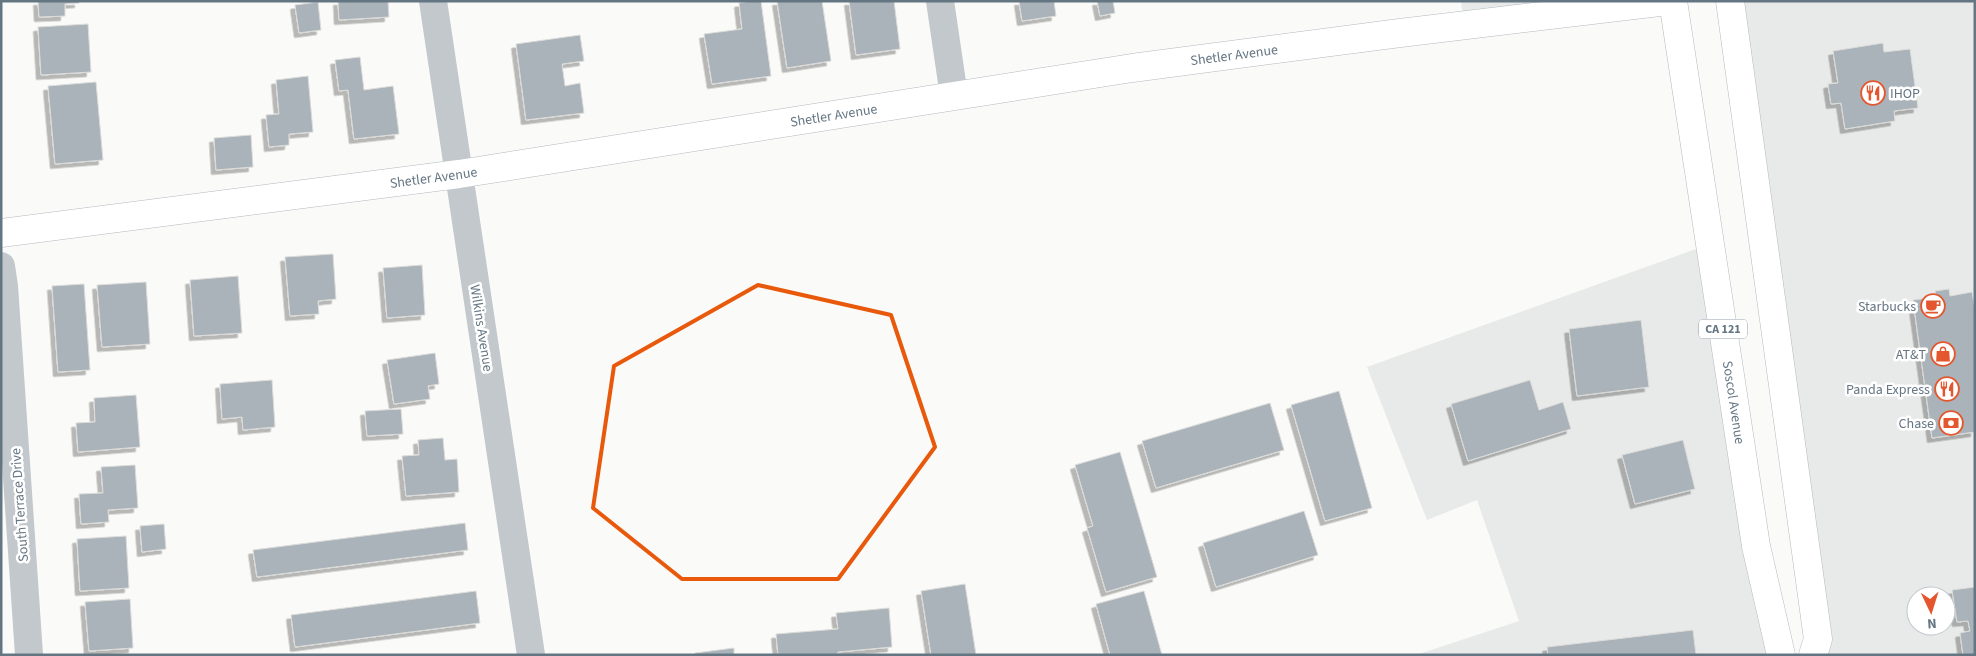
<svg xmlns="http://www.w3.org/2000/svg" width="1976" height="656" font-family="'Source Sans 3',sans-serif">
  <style>
    .built { fill: #e8e9e9; fill-rule: evenodd }
    .building { fill: #aab3b9; stroke: #dcdcda; filter: url(#shadow) }
    .lines { fill: none; stroke-linecap: round; stroke-linejoin: round }
    .secondary-casing { stroke: #b3babf; stroke-width: 29 }
    .primary-casing { stroke: #b5babe; stroke-width: 29 }
    .street { stroke: #c3c8cc; stroke-width: 28 }
    .secondary { stroke: #fff; stroke-width: 28 }
    .primary { stroke: #fff; stroke-width: 28 }
    .marked { fill: none; stroke: #e8590c; stroke-width: 4; stroke-linejoin: round }
    .labels { text-anchor: middle; stroke-width: 5; stroke-linejoin: round; paint-order: stroke }
    .shield { fill: #fff; stroke: #939fa8; stroke-width: 1 }
    .shield-label { font-size: 12px; font-weight: bold; fill: #657683 }
    .street-label { font-size: 14px; fill: #657683; stroke: #fff }
    .poi-label { font-size: 14px; fill: #657683; stroke: #fff; text-anchor: end }
  </style>
  <defs>
    <filter id="shadow"><feDropShadow dx="-4.5" dy="4.5" stdDeviation="0" flood-color="#0004"/></filter>
  </defs>
  <rect width="100%" height="100%" fill="#fafaf8"/>
  <g class="built">
    <polygon points="1461,1 1668,1 1464,26"/>
    <path d="M1730,1H1975V655H1820ZM1916,596H1946V626H1916Z"/>
    <polygon points="1710,244 1773,655 1416,655 1519,621 1477,500 1427,520 1367,367"/>
  </g>
  <g class="building">
    <polygon points="38,1 79,1 79,3 65,4 65,16 39,17"/>
    <polygon points="338,1 388,1 389,17 339,20"/>
    <polygon points="751,1 761,1 771,76 712,84 704,34 742,29 739,3"/>
    <polygon points="777,1 822,1 831,61 787,68"/>
    <polygon points="849,1 894,1 900,49 856,55"/>
    <polygon points="1019,1 1054,1 1056,16 1022,21"/>
    <polygon points="1097,1 1113,1 1115,13 1100,16"/>
    <polygon points="318,2 321,30 299,33 295,5"/>
    <polygon points="88,24 91,72 41,75 38,27"/>
    <polygon points="580,35 584,61 562,64 565,86 580,83 584,113 526,120 516,44"/>
    <polygon points="1883,43 1884,52 1910,49 1918,108 1894,111 1895,121 1845,129 1841,103 1831,104 1828,84 1838,83 1833,51"/>
    <polygon points="360,57 364,90 393,86 399,134 354,139 348,90 339,91 335,60"/>
    <polygon points="308,76 313,132 289,134 289,145 269,147 266,115 279,114 276,80"/>
    <polygon points="96,82 103,160 55,164 48,86"/>
    <polygon points="251,135 253,167 216,170 214,138"/>
    <polygon points="333,254 336,299 318,301 319,314 290,316 285,257"/>
    <polygon points="422,265 425,315 387,318 383,268"/>
    <polygon points="238,276 242,333 194,336 190,280"/>
    <polygon points="146,282 150,344 102,347 97,285"/>
    <polygon points="84,284 90,370 58,372 52,286"/>
    <polygon points="1949,289 1950,296 1972,292 1975,310 1975,432 1932,438 1913,300 1936,297 1935,291"/>
    <polygon points="1641,320 1649,387 1577,396 1569,329"/>
    <polygon points="435,353 439,384 428,386 430,399 394,404 387,360"/>
    <polygon points="272,380 275,427 243,430 242,417 222,419 220,384"/>
    <polygon points="1530,380 1539,410 1563,402 1571,429 1468,461 1451,404"/>
    <polygon points="1339,391 1372,508 1325,521 1291,405"/>
    <polygon points="136,395 140,447 78,452 76,423 95,422 94,398"/>
    <polygon points="1270,403 1284,450 1156,488 1142,441"/>
    <polygon points="401,409 403,434 367,436 365,411"/>
    <polygon points="443,438 445,460 457,459 459,492 406,496 402,456 419,455 418,440"/>
    <polygon points="1683,440 1695,489 1635,504 1622,455"/>
    <polygon points="1120,452 1157,577 1106,592 1087,528 1093,526 1075,465"/>
    <polygon points="135,465 138,508 108,510 109,522 81,524 79,494 103,493 101,467"/>
    <polygon points="1304,511 1318,555 1216,587 1203,543"/>
    <polygon points="465,523 468,550 257,577 253,550"/>
    <polygon points="164,524 166,549 142,552 140,526"/>
    <polygon points="126,536 129,588 80,591 77,539"/>
    <polygon points="965,584 976,655 931,655 921,591"/>
    <polygon points="1975,587 1975,655 1963,655 1960,633 1970,631 1968,621 1957,622 1952,590"/>
    <polygon points="476,591 480,623 295,647 291,615"/>
    <polygon points="1144,591 1162,655 1110,655 1096,604"/>
    <polygon points="130,599 133,648 89,651 85,602"/>
    <polygon points="889,608 892,647 838,652 838,655 778,655 776,634 838,629 836,613"/>
    <polygon points="1693,630 1696,655 1548,655 1547,647"/>
    <polygon points="734,648 734,655 695,655 695,653"/>
  </g>
  <g class="lines">
    <g class="secondary-casing">
      <g id="secondary">
        <path id="s1" d="M1,233L459,174L1132,68L1400,33L1668,1"/>
      </g>
    </g>
    <g class="primary-casing">
      <g id="primary">
        <path id="s2" d="M1673,1L1756,546L1781,655"/>
        <polyline points="1730,1 1818,639 1813,655"/>
      </g>
    </g>
    <g class="street">
      <polyline points="433,1 531,655"/>
      <polyline points="940,1 954,96"/>
      <polyline points="1,266 4,286 29,655"/>
    </g>
    <use href="#secondary" class="secondary"/>
    <use href="#primary" class="primary"/>
  </g>
  <path class="marked" d="M758,285L891,315L935,447L838,579H682L593,508L614,366Z"/>
  <defs>
    <g id="restaurant-ring" transform="scale(1.25)"><circle r="9.5" fill="#fff" stroke="#e4572e" stroke-width="1.5"/><path d="M-5-6h1v4h1v-4h1v4h1v-4h1v5L-1.5 .5V6h-2V.5L-5-1ZM5-6V6H3V1.5H1.5Q1.5-4 5-6Z" fill="#e4572e"/></g>
    <g id="cafe-ring" transform="scale(1.25)"><circle r="9.5" fill="#fff" stroke="#e4572e" stroke-width="1.5"/><path d="M-5.5-4.5H6V0H3Q3 3.5 0 3.5H-2.5Q-5.5 3.5-5.5 0ZM3-3.2v2h1.7v-2ZM-6 4.5H4V6H-6Z" fill="#e4572e"/></g>
    <g id="shop-ring" transform="scale(1.25)"><circle r="9.5" fill="#fff" stroke="#e4572e" stroke-width="1.5"/><path d="M-5-2.5h2.3a2.7 3.5 0 0 1 5.4 0H5L5.5 6h-11ZM-1.5-2.5h3a1.5 2.3 0 0 0-3 0Z" fill="#e4572e"/></g>
    <g id="bank-ring" transform="scale(1.25)"><circle r="9.5" fill="#fff" stroke="#e4572e" stroke-width="1.5"/><path d="M-6-4H6V4H-6ZM0-2.3a2.3 2.3 0 1 0 0 4.6a2.3 2.3 0 1 0 0-4.6Z" fill="#e4572e"/></g>
  </defs>
  <g fill-rule="evenodd">
    <use href="#restaurant-ring" x="1873" y="93"/>
    <use href="#cafe-ring" x="1933" y="306"/>
    <use href="#shop-ring" x="1943" y="354"/>
    <use href="#restaurant-ring" x="1947" y="389"/>
    <use href="#bank-ring" x="1951" y="423"/>
  </g>
  <g class="labels">
    <rect class="shield" x="1699" y="319.5" width="48" height="19" rx="4"/>
    <g class="shield-label">
      <text x="1723" y="333">CA 121</text>
    </g>
    <g class="street-label">
      <text dy="5" stroke="none"><textPath href="#s1" startOffset="1246">Shetler Avenue</textPath></text>
      <text dy="5" stroke="none"><textPath href="#s1" startOffset="841">Shetler Avenue</textPath></text>
      <text dy="5" stroke="none"><textPath href="#s1" startOffset="436">Shetler Avenue</textPath></text>
      <text transform="translate(482 328) rotate(81)" y="5">Wilkins Avenue</text>
      <text dy="5" stroke="none"><textPath href="#s2" startOffset="406">Soscol Avenue</textPath></text>
      <text transform="translate(19 505) rotate(-94)" y="5">South Terrace Drive</text>
    </g>
    <g class="poi-label">
      <text x="1890" y="98" text-anchor="start">IHOP</text>
      <text x="1916" y="311">Starbucks</text>
      <text x="1926" y="359">AT&amp;T</text>
      <text x="1930" y="394">Panda Express</text>
      <text x="1934" y="428">Chase</text>
    </g>
  </g>
  <rect width="1976" height="656" fill="none" stroke="#657683" stroke-width="5"/>
  <g transform="translate(1931 611) rotate(176)"><circle r="24" fill="#ffffff" stroke="#c1c8cd"/>
  <path d="M0-4L9 19L0 12L-9 19Z" fill="#e4572e"/>
  <text y="-8" font-size="14" font-weight="bold" text-anchor="middle" fill="#657683">N</text>
  </g>
</svg>
